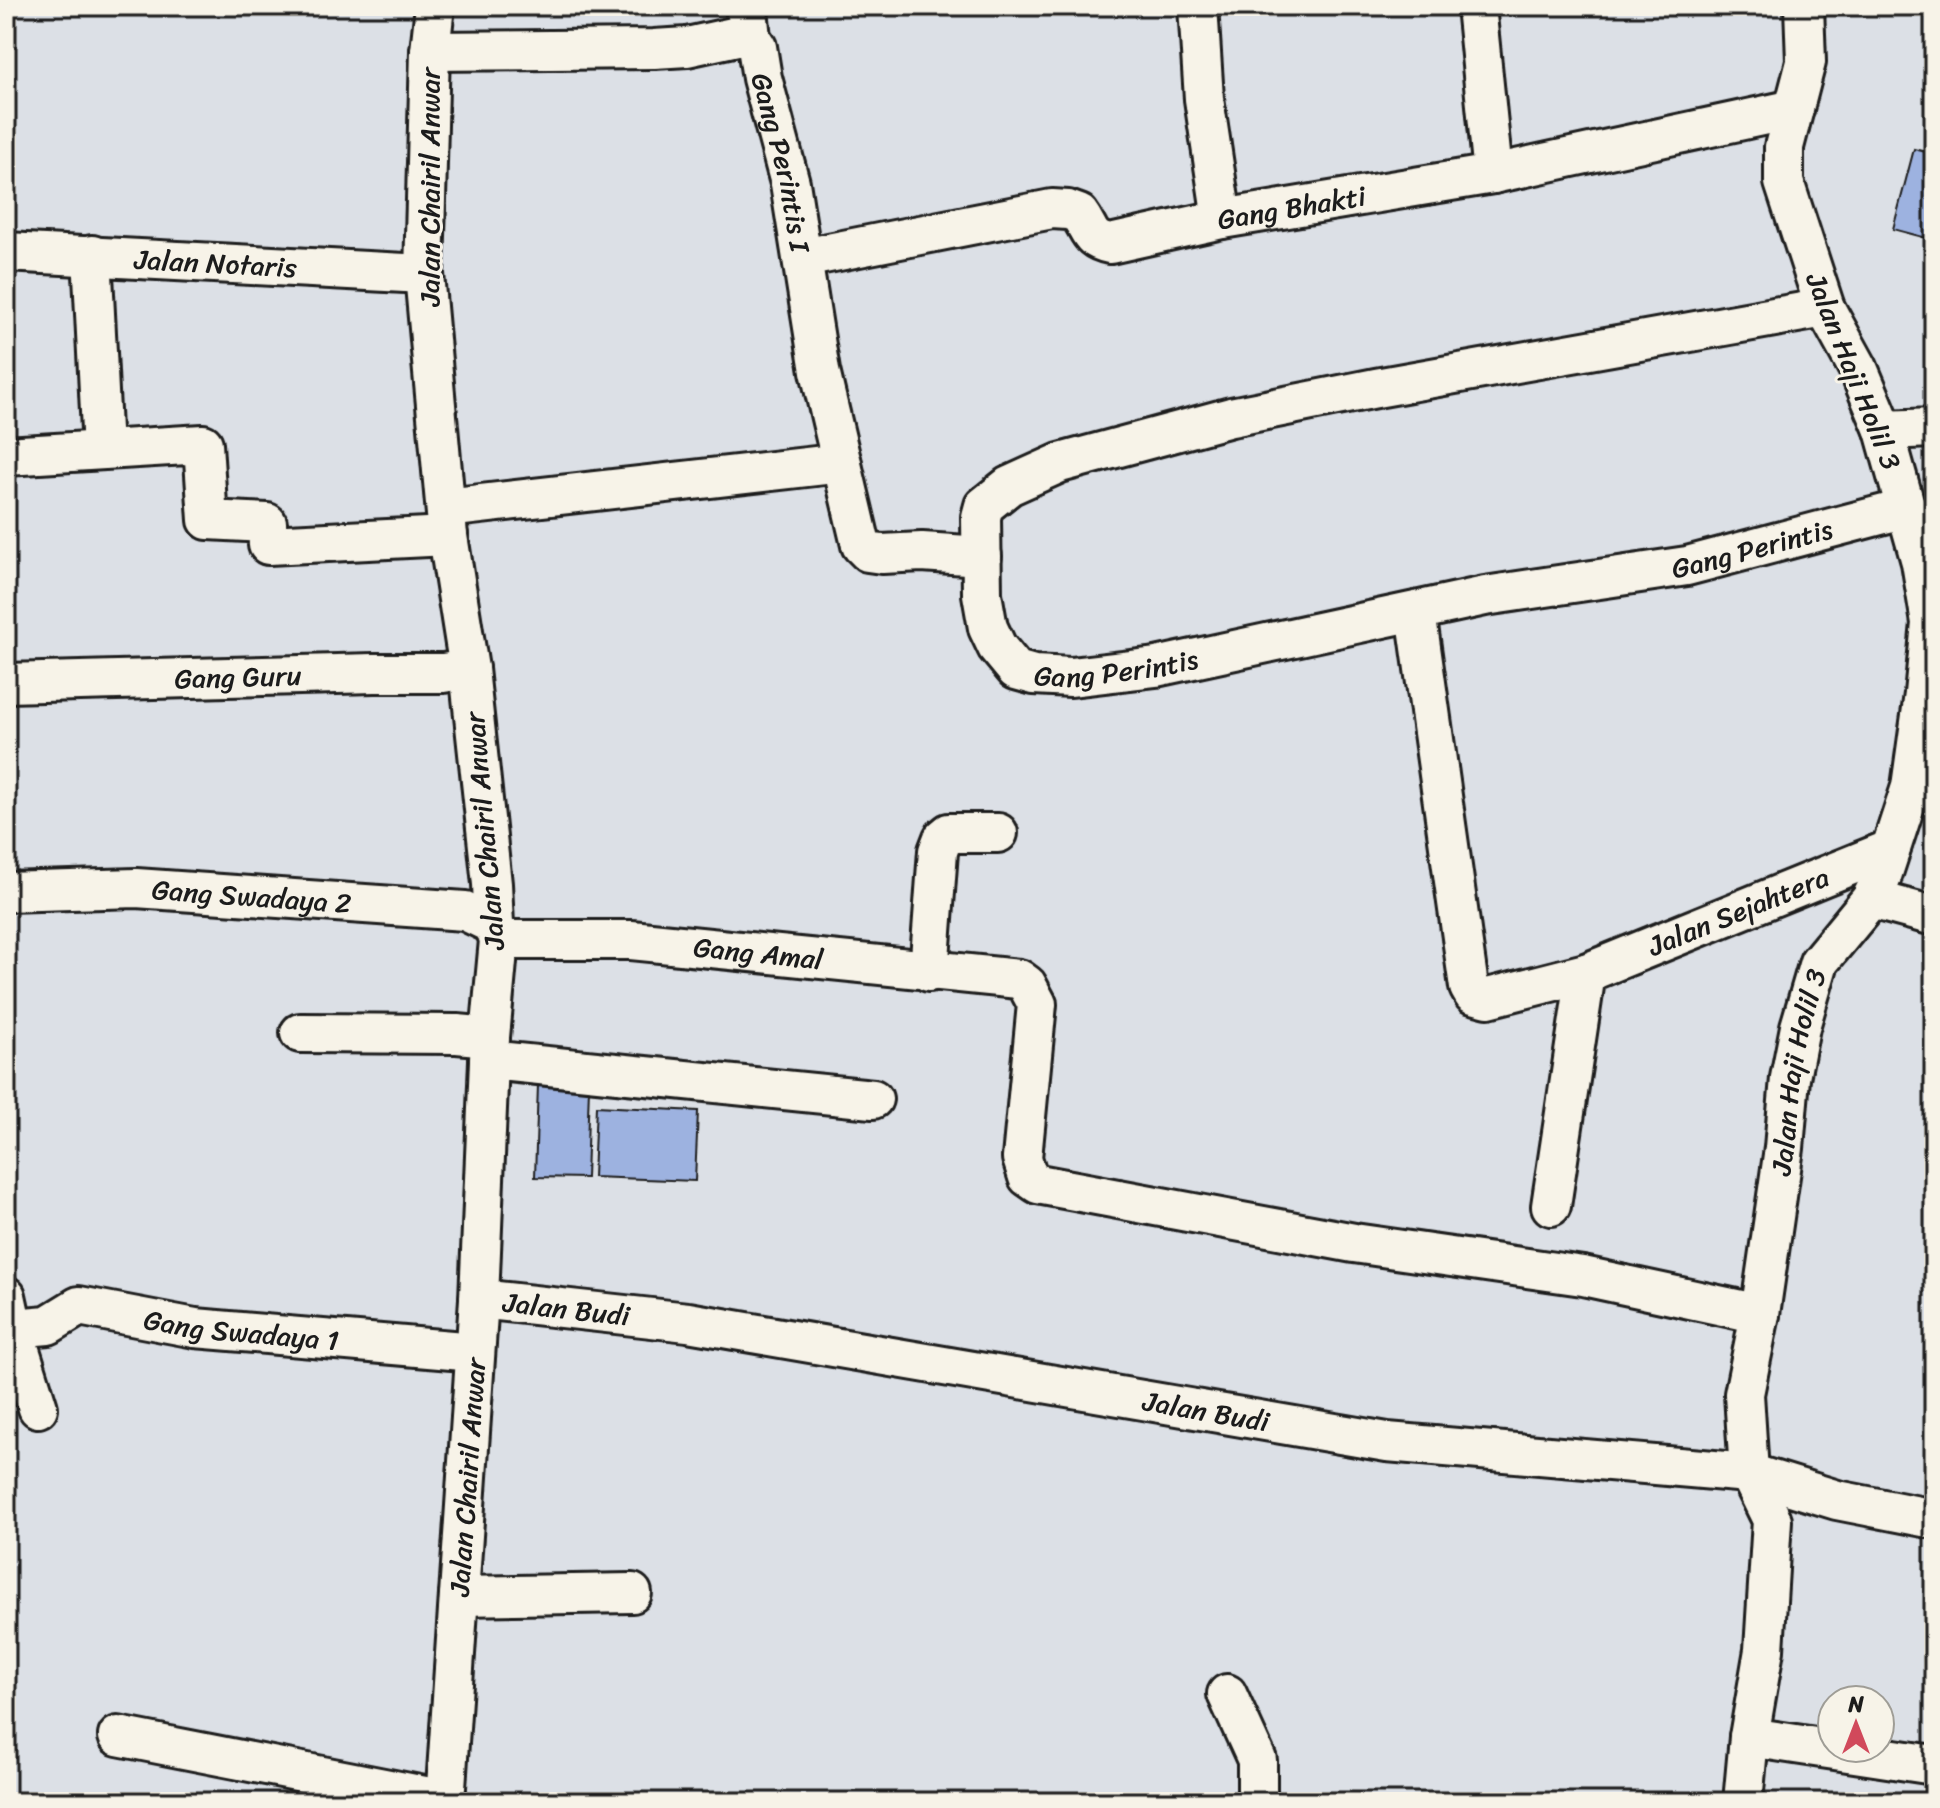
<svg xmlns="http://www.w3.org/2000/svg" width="1940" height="1808" font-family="Sriracha,sans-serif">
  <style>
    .building { fill: #9db2e0; stroke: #1c1c1c; stroke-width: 2 }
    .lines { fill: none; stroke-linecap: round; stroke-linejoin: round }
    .minor-casing { stroke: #1c1c1c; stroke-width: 44 }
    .minor { stroke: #f7f3e8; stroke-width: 38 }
    .labels { text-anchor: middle; stroke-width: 6; stroke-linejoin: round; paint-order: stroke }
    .street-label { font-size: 28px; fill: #1c1c1c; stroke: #f7f3e8 }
  </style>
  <rect width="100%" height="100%" fill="#dce0e6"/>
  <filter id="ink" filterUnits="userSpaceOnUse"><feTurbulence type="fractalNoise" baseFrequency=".0125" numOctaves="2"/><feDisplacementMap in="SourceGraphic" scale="16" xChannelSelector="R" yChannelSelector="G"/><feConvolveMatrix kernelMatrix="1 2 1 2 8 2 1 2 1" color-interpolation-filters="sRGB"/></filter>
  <g filter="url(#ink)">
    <g class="building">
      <polygon points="1914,149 1934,154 1934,240 1893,229"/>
      <polygon points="538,1084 589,1086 586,1178 535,1177"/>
      <polygon points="596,1106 698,1111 695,1181 593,1177"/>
    </g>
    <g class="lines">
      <g class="minor-casing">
        <g id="minor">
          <polyline points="435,6 430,51 424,274 448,536 469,669 492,884 494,925 499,940 490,1037 479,1299 445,1802"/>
          <path id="s1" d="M744,6L749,19L751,38L757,47L762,78L790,183L820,371L861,545L868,552L882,554L922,552L982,556"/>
          <polyline points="1198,6 1204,99 1222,219"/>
          <polyline points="1476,6 1493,174"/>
          <polyline points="430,51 654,49 687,47 742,35 751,38"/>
          <path id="s2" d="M6,252L424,274"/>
          <polyline points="92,255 102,450"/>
          <path id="s3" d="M803,258L1052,209L1068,210L1079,214C1091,230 1088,240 1110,244L1222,219L1493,174L1794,109"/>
          <path id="s4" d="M1825,308L1376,388L1231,417L1060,463L1009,486L984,506L981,517L982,594L988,628L997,647L1016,670L1034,675L1071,677L1156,667L1485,596L1687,566L1907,508"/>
          <polyline points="1884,430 1934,428"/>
          <polyline points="6,456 203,444 208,520 267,523 268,545 448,536"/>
          <polyline points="446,508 842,463"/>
          <path id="s5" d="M1416,612L1469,987L1473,994L1488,998L1586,973L1891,849"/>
          <path id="s6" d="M6,683L374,673H443L469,669"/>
          <path id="s7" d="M6,892L136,888L465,911L494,925"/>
          <polyline points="1871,899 1934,916"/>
          <path id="s8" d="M499,940H631L1019,979L1027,985L1037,1004L1022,1158L1028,1177L1038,1184L1354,1243L1583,1276L1760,1314"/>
          <polyline points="929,972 938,851 943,838 949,833 998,833"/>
          <polyline points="300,1033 457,1034 490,1037"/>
          <polyline points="489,1060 873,1099"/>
          <polyline points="1551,1206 1586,973"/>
          <polyline points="6,1296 13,1328 38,1408"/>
          <path id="s9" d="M479,1299L688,1322L1387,1442L1749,1473L1837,1500L1934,1519"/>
          <path id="s10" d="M13,1328L48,1325L79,1306L195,1328L475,1352"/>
          <polyline points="459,1596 632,1593"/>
          <polyline points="1227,1694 1257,1760 1257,1802"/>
          <polyline points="118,1736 445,1800"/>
          <polyline points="1749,1737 1934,1765"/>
          <path id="s11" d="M1743,1802L1749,1737L1764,1650L1772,1520L1749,1473L1744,1394L1760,1314L1784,1148L1790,1078L1800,1027L1819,962L1871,899L1881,879L1911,787L1924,694L1931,623L1921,562L1884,430L1858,368L1825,308L1784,182V147L1806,62L1804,6"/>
        </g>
      </g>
      <use href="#minor" class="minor"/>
    </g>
  </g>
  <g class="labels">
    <g class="street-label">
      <text dy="10" stroke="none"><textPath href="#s1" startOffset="162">Gang Perintis I</textPath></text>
      <text transform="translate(429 187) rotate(-90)" y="10">Jalan Chairil Anwar</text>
      <text dy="10" stroke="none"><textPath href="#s3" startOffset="512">Gang Bhakti</textPath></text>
      <text dy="10" stroke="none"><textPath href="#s2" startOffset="210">Jalan Notaris</textPath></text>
      <text transform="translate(1854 371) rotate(68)" y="10">Jalan Haji Holil 3</text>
      <text dy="10" stroke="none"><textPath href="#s4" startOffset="1792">Gang Perintis</textPath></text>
      <text dy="10" stroke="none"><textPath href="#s4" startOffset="1144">Gang Perintis</textPath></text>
      <text dy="10" stroke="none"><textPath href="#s6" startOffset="232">Gang Guru</textPath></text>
      <text transform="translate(484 831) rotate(-95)" y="10">Jalan Chairil Anwar</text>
      <text dy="10" stroke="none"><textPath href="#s7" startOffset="246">Gang Swadaya 2</textPath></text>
      <text dy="10" stroke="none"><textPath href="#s5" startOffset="668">Jalan Sejahtera</textPath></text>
      <text dy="10" stroke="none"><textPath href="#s8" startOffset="260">Gang Amal</textPath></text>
      <text dy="10" stroke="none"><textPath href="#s11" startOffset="742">Jalan Haji Holil 3</textPath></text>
      <text dy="10" stroke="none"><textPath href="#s9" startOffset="88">Jalan Budi</textPath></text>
      <text dy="10" stroke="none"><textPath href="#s10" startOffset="236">Gang Swadaya 1</textPath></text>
      <text dy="10" stroke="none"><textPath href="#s9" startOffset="736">Jalan Budi</textPath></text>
      <text transform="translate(467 1477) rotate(-86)" y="10">Jalan Chairil Anwar</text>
    </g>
  </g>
  <rect width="1940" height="1808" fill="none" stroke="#f7f3e8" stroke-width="32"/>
  <rect x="16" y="16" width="1908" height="1776" fill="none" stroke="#1c1c1c" stroke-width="3" filter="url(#ink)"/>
  <g transform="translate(1856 1724)"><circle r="38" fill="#f7f3e8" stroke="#9f9d96" stroke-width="2"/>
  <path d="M0-6L14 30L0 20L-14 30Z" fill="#d1495b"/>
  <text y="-12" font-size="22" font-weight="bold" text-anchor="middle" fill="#1c1c1c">N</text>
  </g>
</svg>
